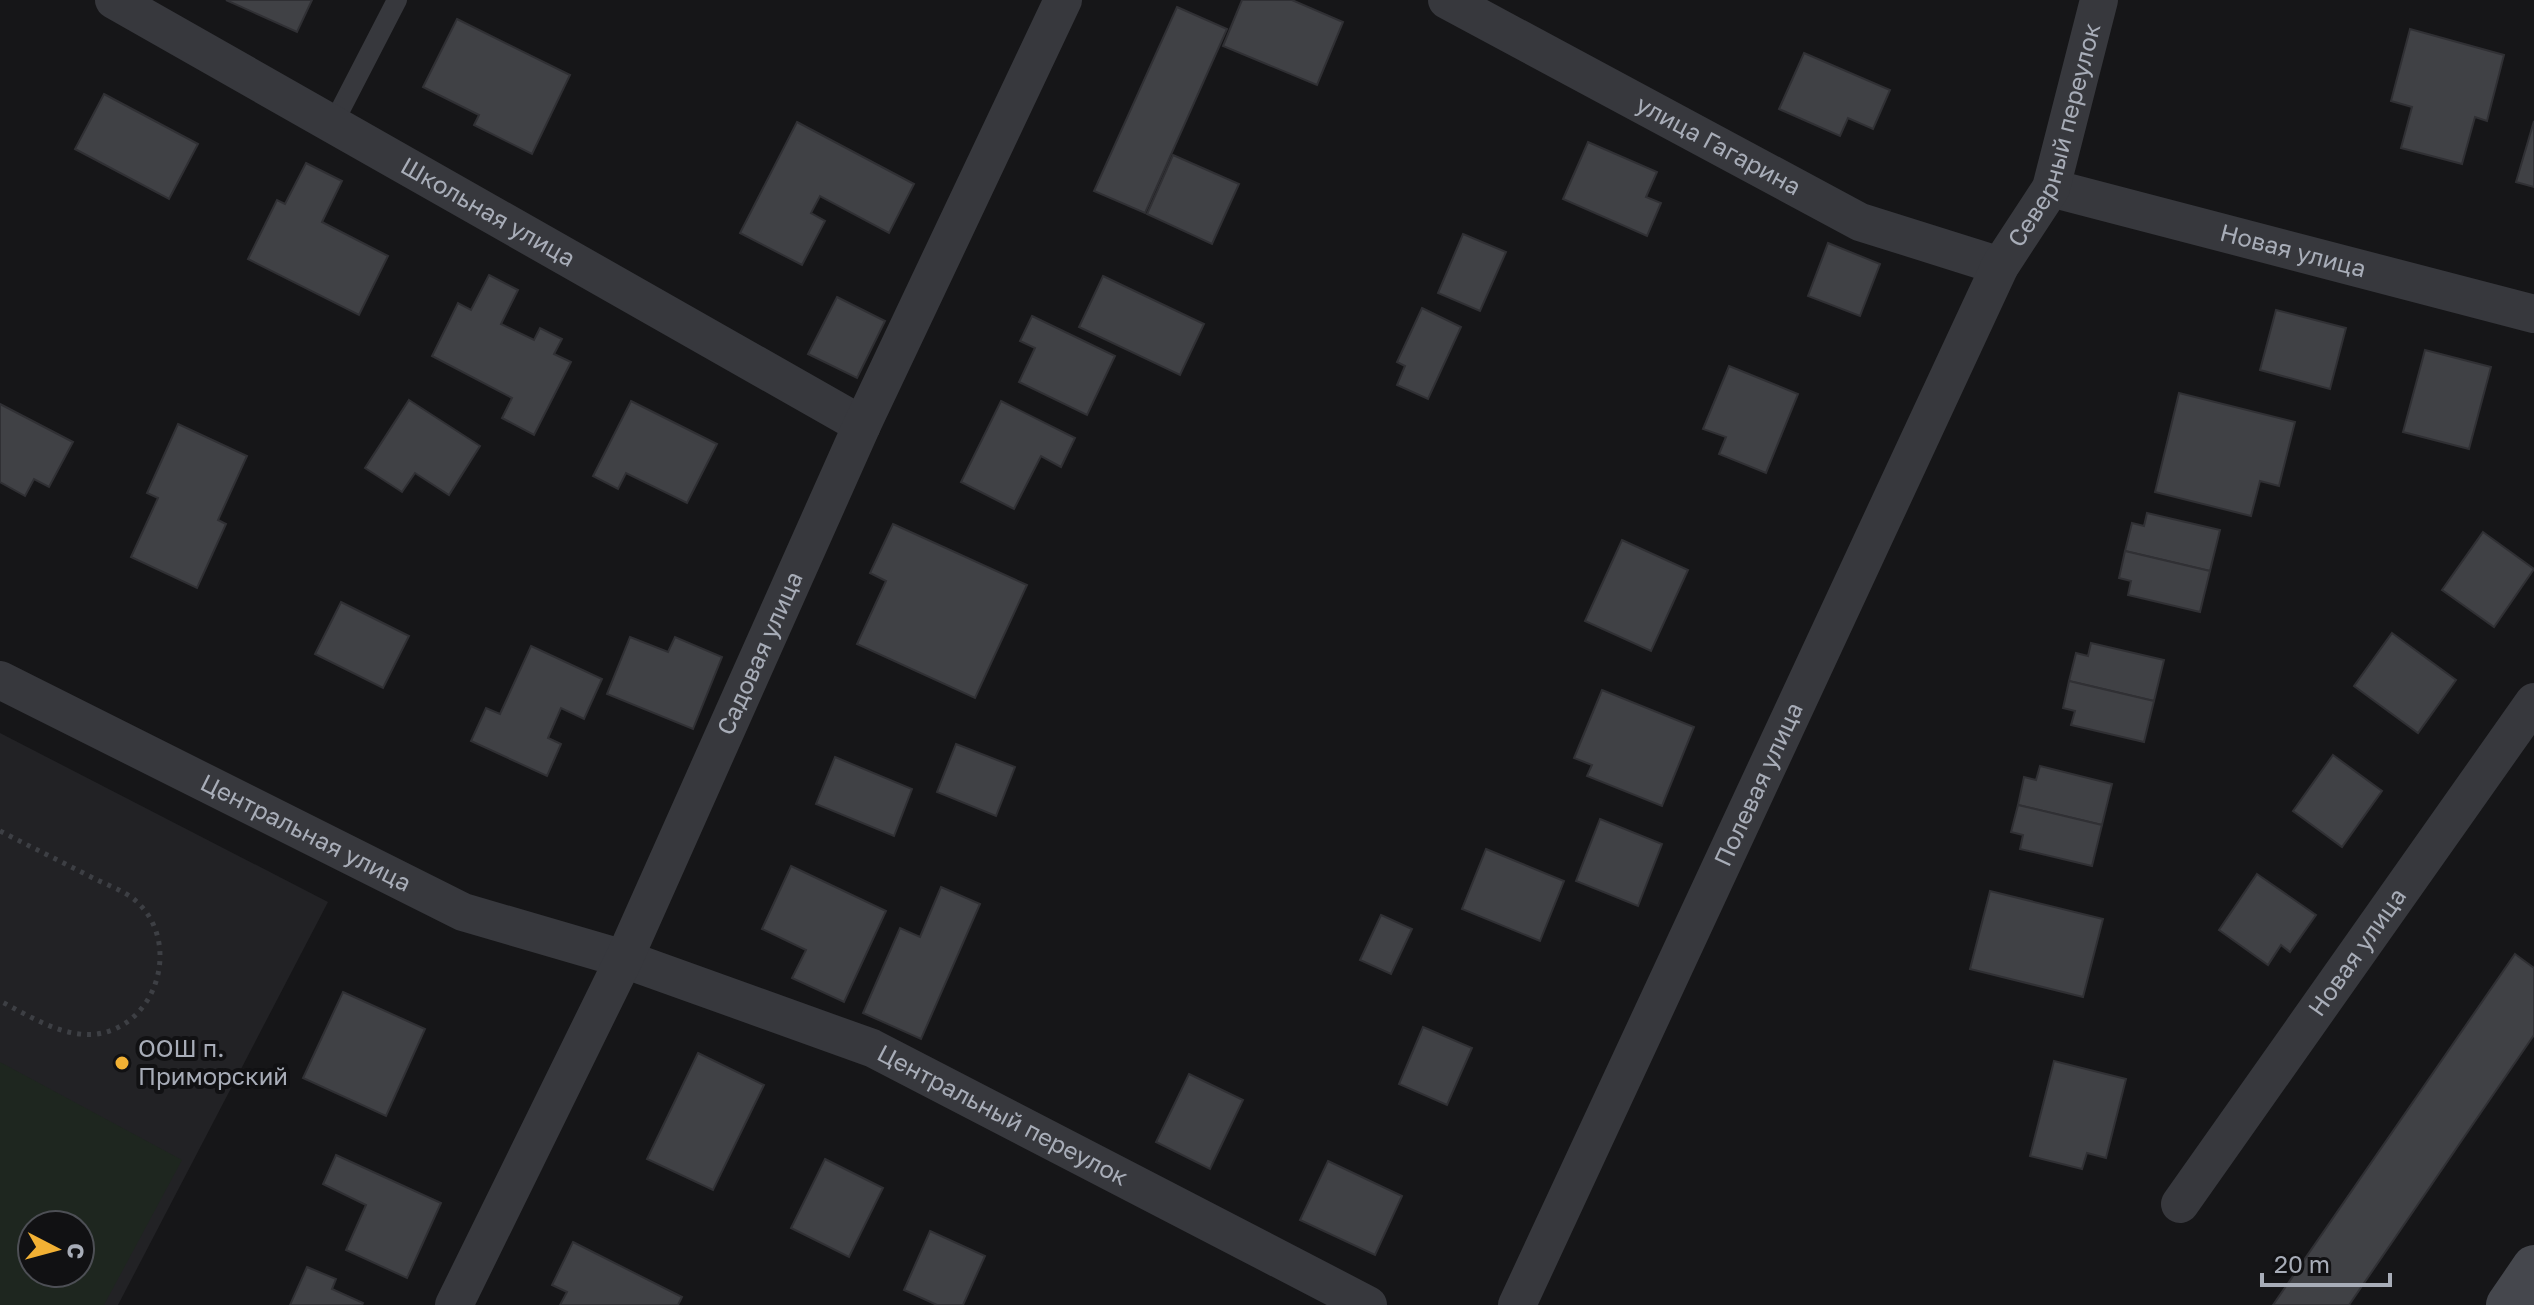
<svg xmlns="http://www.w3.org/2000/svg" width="2534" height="1305" font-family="'Golos Text',sans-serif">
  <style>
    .built { fill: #222225; fill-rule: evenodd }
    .pitch { fill: #1e261f; fill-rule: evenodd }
    .building { fill: #404145; stroke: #303034; stroke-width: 2 }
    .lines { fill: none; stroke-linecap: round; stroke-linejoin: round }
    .path { stroke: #3d3f44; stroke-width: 5; stroke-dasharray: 4 6; stroke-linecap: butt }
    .lane { stroke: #37383d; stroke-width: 20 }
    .street { stroke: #37383d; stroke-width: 38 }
    .secondary { stroke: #45474d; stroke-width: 44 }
    .poi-dot { fill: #f2b134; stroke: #111113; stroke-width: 3 }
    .labels { text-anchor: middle; stroke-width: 8; stroke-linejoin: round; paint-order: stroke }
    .street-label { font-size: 24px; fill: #a8adb8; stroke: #111113 }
    .poi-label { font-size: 24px; fill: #a8adb8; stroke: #111113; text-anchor: start }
  </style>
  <rect width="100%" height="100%" fill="#161618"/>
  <path class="built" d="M0,733L328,902L118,1305H0ZM32,1225H80V1273H32Z"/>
  <path class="pitch" d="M0,1062L182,1160L104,1305H0ZM32,1225H80V1273H32Z"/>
  <g class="building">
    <polygon points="226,0 312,0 297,32"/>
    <polygon points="1242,0 1292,0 1343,22 1317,85 1223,46"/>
    <polygon points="1177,7 1227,29 1145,213 1094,191"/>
    <polygon points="457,19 570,75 532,154 474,125 479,115 423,87"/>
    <polygon points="2410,29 2504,55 2487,121 2475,117 2462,164 2401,148 2412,107 2391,101"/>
    <polygon points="1804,53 1890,90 1873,129 1848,118 1840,136 1779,109"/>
    <polygon points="104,94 198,144 169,199 75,149"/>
    <polygon points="2534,121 2534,187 2516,182"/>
    <polygon points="797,122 914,184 889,233 820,196 811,213 825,221 802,265 740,233"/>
    <polygon points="1588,142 1657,172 1646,197 1661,203 1647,236 1563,199"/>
    <polygon points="1173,155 1239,184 1212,244 1147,214"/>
    <polygon points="306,163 342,181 322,222 388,256 359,315 248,259 277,200 285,204"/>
    <polygon points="1463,234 1506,252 1480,311 1438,293"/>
    <polygon points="1828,243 1880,264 1860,316 1808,296"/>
    <polygon points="489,275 518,290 501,324 534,340 540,328 562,339 554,354 571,362 534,435 502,418 512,398 432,356 458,303 471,310"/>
    <polygon points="1103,276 1204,324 1180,375 1079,327"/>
    <polygon points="837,297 885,321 857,378 808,354"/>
    <polygon points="1422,308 1461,327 1428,399 1397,385 1405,366 1397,362"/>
    <polygon points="2276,310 2346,328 2330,389 2260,370"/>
    <polygon points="1032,316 1115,356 1087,415 1019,382 1035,348 1020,341"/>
    <polygon points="2425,350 2491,367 2469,449 2403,432"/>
    <polygon points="1729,366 1798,394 1766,473 1719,454 1726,437 1703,429"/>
    <polygon points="2179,393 2295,422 2279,486 2260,481 2251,516 2155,492"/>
    <polygon points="409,400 480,446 449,495 415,473 402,492 365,468"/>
    <polygon points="631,401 717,444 687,503 626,473 618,489 593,476"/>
    <polygon points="1001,401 1075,438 1061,467 1041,456 1014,509 961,482"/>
    <polygon points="0,404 73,442 49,487 34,479 25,496 0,482"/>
    <polygon points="178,424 247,456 218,520 226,524 197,588 131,557 158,498 147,493"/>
    <polygon points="2147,513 2220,530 2210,571 2125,551 2132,523 2144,526"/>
    <polygon points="893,524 1027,585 975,698 857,644 886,581 870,573"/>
    <polygon points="2483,532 2534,569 2494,627 2442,590"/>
    <polygon points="1622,540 1688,570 1651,651 1585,621"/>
    <polygon points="2125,551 2210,571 2200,612 2128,595 2131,581 2119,578"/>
    <polygon points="341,602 409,636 383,688 315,654"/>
    <polygon points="2392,633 2456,680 2418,733 2354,686"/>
    <polygon points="630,637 668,652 675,637 722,657 693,729 607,694"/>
    <polygon points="2091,643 2164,660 2154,701 2069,681 2076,653 2088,656"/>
    <polygon points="531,646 602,679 584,719 561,708 548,738 561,744 547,776 471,741 486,708 500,714"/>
    <polygon points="2069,681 2154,701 2144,742 2071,725 2075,711 2063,708"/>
    <polygon points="1602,690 1694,727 1662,806 1587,776 1592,765 1574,758"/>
    <polygon points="956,744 1015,767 996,816 937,792"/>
    <polygon points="2333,755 2382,791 2342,847 2293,811"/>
    <polygon points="835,757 912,789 894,836 816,804"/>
    <polygon points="2040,766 2112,784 2102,825 2018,805 2024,777 2036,780"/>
    <polygon points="2018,805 2102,825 2092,866 2020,849 2023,835 2011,832"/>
    <polygon points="1600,819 1662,844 1638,906 1576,881"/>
    <polygon points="1486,849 1564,881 1540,941 1462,909"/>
    <polygon points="791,866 886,911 844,1002 792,978 806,950 762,929"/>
    <polygon points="2257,874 2316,915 2290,952 2281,945 2268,965 2219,930"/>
    <polygon points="941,887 980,904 921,1039 863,1013 900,928 920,937"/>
    <polygon points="1990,891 2103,919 2083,997 1970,969"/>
    <polygon points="1381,915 1412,929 1391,974 1360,960"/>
    <polygon points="2515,954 2534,968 2534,1035 2349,1305 2273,1305"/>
    <polygon points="343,992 425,1029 386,1116 303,1078"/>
    <polygon points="1423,1027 1472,1048 1447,1105 1399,1084"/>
    <polygon points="698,1053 764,1085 713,1190 647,1159"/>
    <polygon points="2054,1061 2126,1079 2106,1158 2087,1153 2082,1169 2030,1156"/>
    <polygon points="1189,1074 1243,1100 1210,1169 1156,1142"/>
    <polygon points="336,1155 441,1203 407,1278 346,1250 366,1205 323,1184"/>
    <polygon points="825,1159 883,1188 849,1257 791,1228"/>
    <polygon points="1328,1161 1402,1196 1375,1255 1300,1220"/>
    <polygon points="930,1231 985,1256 963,1305 937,1305 904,1290"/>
    <polygon points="573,1242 682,1297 678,1305 560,1305 567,1292 552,1285"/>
    <polygon points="307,1267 336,1279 332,1289 363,1303 362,1305 290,1305"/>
  </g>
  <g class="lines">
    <path class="path" d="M0,831C31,847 62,862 93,878C107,885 125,891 136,901C182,942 158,1025 97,1034C62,1038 30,1016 0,1001"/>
    <polyline class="lane" points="333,124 397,0"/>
    <g class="street">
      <path id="s1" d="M114,0L862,425"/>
      <path id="s2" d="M1447,0L1860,222L2000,266"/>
      <path id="s3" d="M2051,188L2534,314"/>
      <path id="s4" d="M0,680L463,912L624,959L872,1048L1368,1305"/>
      <path id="s5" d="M2180,1204L2534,702"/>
      <path id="s6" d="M454,1305L624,959L862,425L1063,0"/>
      <path id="s7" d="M1517,1305L2000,266L2051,188L2099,0"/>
    </g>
    <polyline class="secondary" points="2508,1305 2534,1267"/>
  </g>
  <circle class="poi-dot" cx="122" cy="1063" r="8"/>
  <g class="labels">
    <g class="street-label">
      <text dy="8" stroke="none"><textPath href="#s7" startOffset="1290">Северный переулок</textPath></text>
      <text dy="8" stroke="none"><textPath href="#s2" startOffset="308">улица Гагарина</textPath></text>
      <text dy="8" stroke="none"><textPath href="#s1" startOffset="430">Школьная улица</textPath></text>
      <text dy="8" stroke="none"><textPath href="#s3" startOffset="250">Новая улица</textPath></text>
      <text dy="8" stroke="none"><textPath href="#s6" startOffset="720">Садовая улица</textPath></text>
      <text dy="8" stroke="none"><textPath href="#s7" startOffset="574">Полевая улица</textPath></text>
      <text dy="8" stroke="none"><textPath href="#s4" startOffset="342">Центральная улица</textPath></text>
      <text dy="8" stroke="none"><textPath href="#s5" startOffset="308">Новая улица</textPath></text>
      <text dy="8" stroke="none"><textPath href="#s4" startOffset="1096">Центральный переулок</textPath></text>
    </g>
    <g class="poi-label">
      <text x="138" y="1057">ООШ п.<tspan x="138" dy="28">Приморский</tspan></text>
    </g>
  </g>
  <g transform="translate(56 1249) rotate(96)"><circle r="38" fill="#111113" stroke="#4d4f55" stroke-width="2"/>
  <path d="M0-6L14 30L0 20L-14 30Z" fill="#f2b134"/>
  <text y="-12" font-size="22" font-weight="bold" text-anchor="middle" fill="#a8adb8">С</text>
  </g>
  <path d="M2262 1273v12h128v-12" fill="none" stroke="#a8adb8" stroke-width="4"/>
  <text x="2274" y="1273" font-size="24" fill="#a8adb8" stroke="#111113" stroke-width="6" paint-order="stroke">20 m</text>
</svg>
